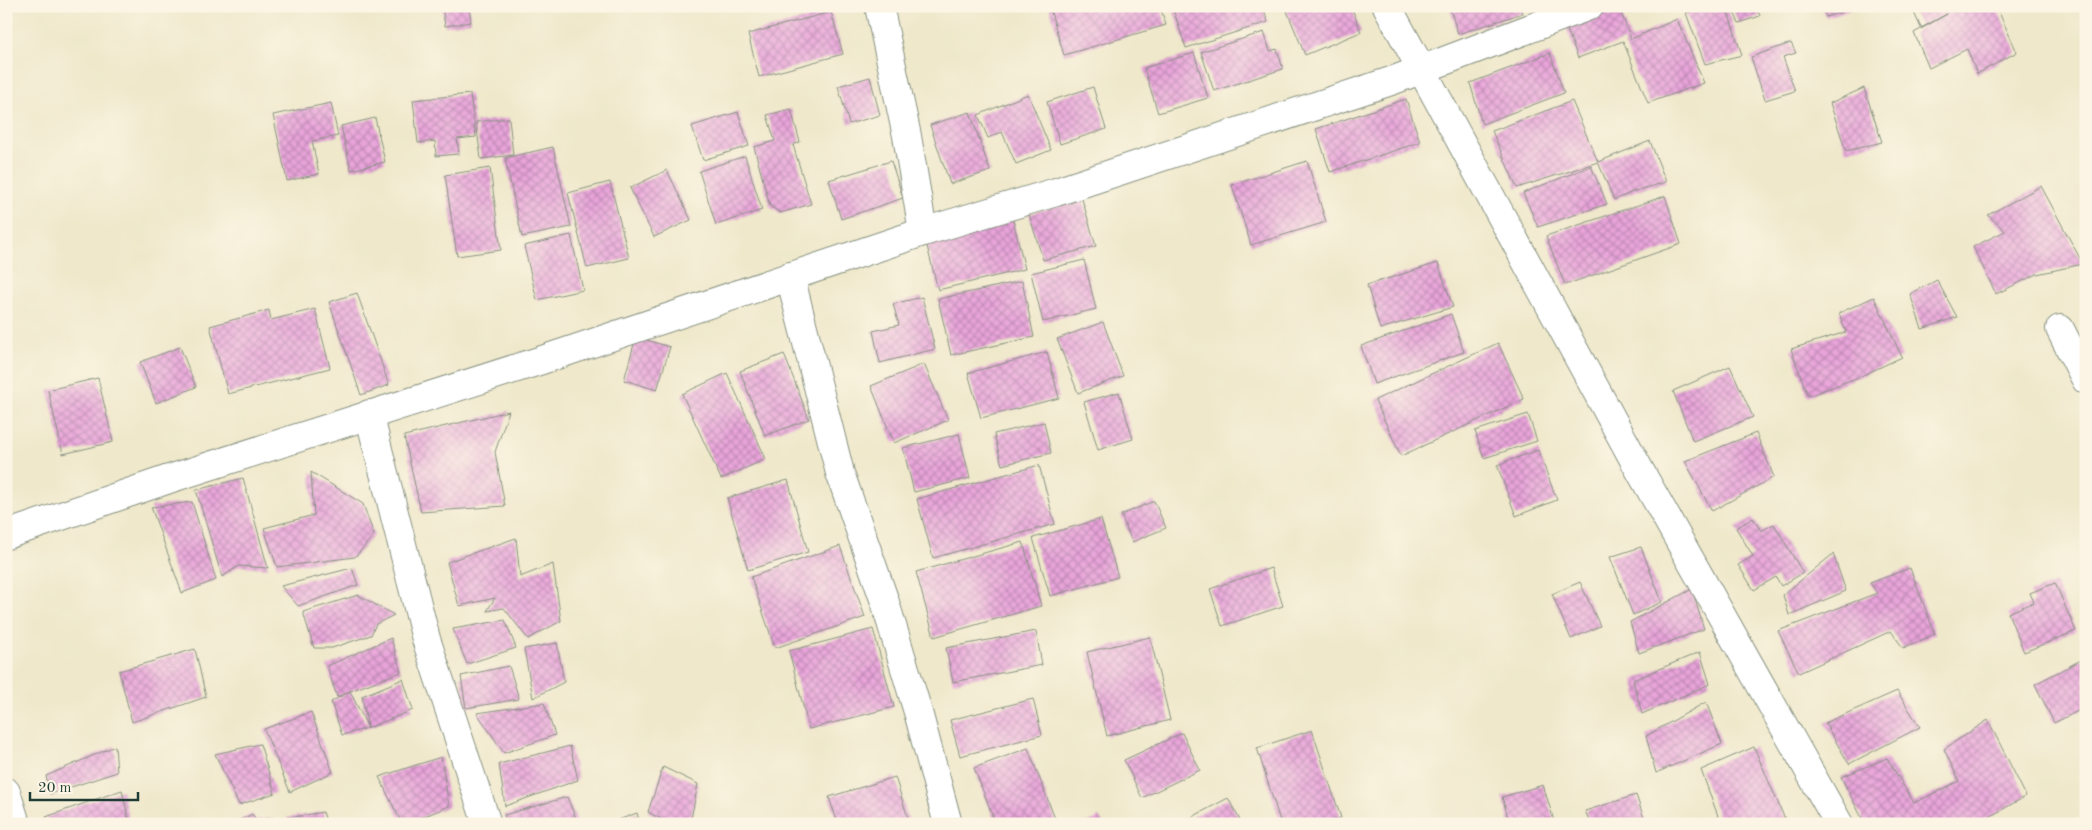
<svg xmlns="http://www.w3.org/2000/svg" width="2092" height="830" font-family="'Old Standard TT',serif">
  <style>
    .building { fill: url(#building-cross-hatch) }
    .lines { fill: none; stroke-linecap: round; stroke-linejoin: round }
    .minor-casing { stroke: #879280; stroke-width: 30 }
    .tertiary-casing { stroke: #879280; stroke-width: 30 }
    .minor { stroke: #fff; stroke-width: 28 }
    .tertiary { stroke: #fff; stroke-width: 28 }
  </style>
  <defs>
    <pattern id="building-cross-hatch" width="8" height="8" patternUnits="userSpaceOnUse" patternTransform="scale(1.25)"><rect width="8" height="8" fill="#e9a4da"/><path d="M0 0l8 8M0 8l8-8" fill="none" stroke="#bc87b2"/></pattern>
  </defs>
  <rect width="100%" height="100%" fill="#fcf5e5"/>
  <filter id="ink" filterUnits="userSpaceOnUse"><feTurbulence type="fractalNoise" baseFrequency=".02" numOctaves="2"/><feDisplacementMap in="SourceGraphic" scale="10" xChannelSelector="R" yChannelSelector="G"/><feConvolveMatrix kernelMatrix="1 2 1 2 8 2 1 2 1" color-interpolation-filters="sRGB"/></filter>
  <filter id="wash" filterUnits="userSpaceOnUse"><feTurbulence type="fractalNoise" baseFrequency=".0096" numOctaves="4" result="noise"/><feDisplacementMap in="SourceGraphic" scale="20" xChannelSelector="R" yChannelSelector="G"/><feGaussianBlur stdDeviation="1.12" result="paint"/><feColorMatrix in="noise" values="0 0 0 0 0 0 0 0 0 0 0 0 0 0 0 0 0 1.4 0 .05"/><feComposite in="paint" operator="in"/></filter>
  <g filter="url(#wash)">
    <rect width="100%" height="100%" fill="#efe8cb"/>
    <g id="blocks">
      <g class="building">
        <polygon points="442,6 469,6 471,22 445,26"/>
        <polygon points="1049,6 1160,6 1166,25 1064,55"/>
        <polygon points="1172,6 1263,6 1268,22 1186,48"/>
        <polygon points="1285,6 1351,6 1361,32 1305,55"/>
        <polygon points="1449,6 1521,6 1523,13 1458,34"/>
        <polygon points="1707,6 1726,6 1742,55 1705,64 1686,13"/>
        <polygon points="1731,6 1756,6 1760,16 1739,23"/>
        <polygon points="1821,6 1857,6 1857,7 1826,17"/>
        <polygon points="1911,6 1996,6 2017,52 1977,74 1967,49 1929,68 1914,33 1947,14 1921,28"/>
        <polygon points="1619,7 1631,39 1677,19 1704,83 1648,103 1623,41 1578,58 1566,27"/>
        <polygon points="831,12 843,54 759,77 748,34"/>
        <polygon points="1264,32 1270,51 1277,49 1283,69 1214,91 1201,52"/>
        <polygon points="1791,43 1796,53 1783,57 1795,91 1765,100 1751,57"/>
        <polygon points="1194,53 1208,98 1158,113 1144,68"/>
        <polygon points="1550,53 1564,93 1482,124 1470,83"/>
        <polygon points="870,77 880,115 849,124 838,86"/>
        <polygon points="1093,87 1106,129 1060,144 1047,102"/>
        <polygon points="1864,88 1882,142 1846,151 1830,103"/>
        <polygon points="470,94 476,137 457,139 459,154 436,156 435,141 418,143 413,100"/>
        <polygon points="1028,94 1051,150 1016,164 1002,132 988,138 978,115"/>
        <polygon points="1406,99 1420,142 1330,172 1316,129"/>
        <polygon points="1572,101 1598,162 1517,188 1492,131"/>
        <polygon points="331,103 338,136 312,141 319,174 287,181 273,115"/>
        <polygon points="791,109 800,142 793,145 811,204 780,213 770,206 754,147 775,141 767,115"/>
        <polygon points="738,112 749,146 703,160 692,126"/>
        <polygon points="970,112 990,171 950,184 930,125"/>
        <polygon points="375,118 385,162 351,170 341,126"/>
        <polygon points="509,118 513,155 481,159 476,122"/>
        <polygon points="1650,141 1666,182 1635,191 1614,200 1598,162"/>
        <polygon points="553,147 571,227 522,237 505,158"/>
        <polygon points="745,156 762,210 716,225 699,171"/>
        <polygon points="891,161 903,198 841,219 829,180"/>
        <polygon points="1307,161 1326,222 1251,245 1232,185"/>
        <polygon points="1591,166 1607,204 1538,227 1523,193"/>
        <polygon points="490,168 501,250 457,256 445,175"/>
        <polygon points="667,170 691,220 654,237 630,188"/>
        <polygon points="610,182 629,258 587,268 568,193"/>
        <polygon points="2041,186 2083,264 2037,274 1996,294 1973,247 2005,231 1988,215"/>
        <polygon points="1665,196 1681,244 1565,285 1546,236"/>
        <polygon points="1082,199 1096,246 1043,260 1029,214"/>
        <polygon points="1013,220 1025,269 938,290 926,242"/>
        <polygon points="571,235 583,290 537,300 524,246"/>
        <polygon points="1084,260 1096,309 1043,322 1031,273"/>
        <polygon points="1438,263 1453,307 1380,329 1367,285"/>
        <polygon points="1937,280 1957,317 1922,329 1910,294"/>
        <polygon points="1022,281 1034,337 951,355 938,299"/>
        <polygon points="357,293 389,385 361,395 329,302"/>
        <polygon points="922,297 935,349 880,363 873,331 899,325 893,304"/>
        <polygon points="1874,297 1902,357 1859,377 1808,396 1791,349 1846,332 1839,313"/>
        <polygon points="315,309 330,368 228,394 210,326 269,310 271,320"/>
        <polygon points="1451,314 1464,352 1374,384 1361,346"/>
        <polygon points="1103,322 1123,376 1078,393 1057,339"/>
        <polygon points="636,337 670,347 657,390 624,380"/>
        <polygon points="1498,343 1524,399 1401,456 1375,400"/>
        <polygon points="180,347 196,387 156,403 140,362"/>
        <polygon points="1047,352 1059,398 981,418 968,373"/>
        <polygon points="784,354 809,419 765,436 740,371"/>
        <polygon points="924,364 948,420 894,443 871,386"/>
        <polygon points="1730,366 1753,417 1693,441 1673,391"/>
        <polygon points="727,373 766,459 721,479 682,394"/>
        <polygon points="98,378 113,442 63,454 48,390"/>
        <polygon points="1119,392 1133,439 1098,450 1084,402"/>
        <polygon points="509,411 495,452 505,506 421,512 404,436"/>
        <polygon points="1528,414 1537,441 1484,458 1475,431"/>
        <polygon points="1044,422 1051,453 1002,465 994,434"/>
        <polygon points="1756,433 1774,477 1712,511 1685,461"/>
        <polygon points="959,434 970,478 914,492 903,448"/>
        <polygon points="1538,450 1557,500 1516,516 1497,465"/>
        <polygon points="1039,465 1055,524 933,558 917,499"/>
        <polygon points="311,472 363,504 374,535 355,557 277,567 264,528 314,515"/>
        <polygon points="243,478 268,568 239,566 222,577 196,490"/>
        <polygon points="788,480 808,552 748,570 727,498"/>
        <polygon points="1154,501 1166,528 1132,542 1121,515"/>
        <polygon points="192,502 216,580 182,593 151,507"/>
        <polygon points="1753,518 1761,531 1774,524 1803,573 1781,586 1776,577 1754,590 1738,565 1753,556 1736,528"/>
        <polygon points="1101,519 1118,577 1050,596 1033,538"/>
        <polygon points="516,538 520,577 553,564 561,621 528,639 504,608 487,611 495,598 459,606 447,562"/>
        <polygon points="1023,542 1041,606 934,637 916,572"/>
        <polygon points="840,546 865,617 775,648 751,577"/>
        <polygon points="1641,547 1662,602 1633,615 1610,557"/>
        <polygon points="1833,554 1846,591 1789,615 1783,595"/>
        <polygon points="352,568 358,585 298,606 281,586"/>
        <polygon points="1271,568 1283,606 1222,626 1210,589"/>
        <polygon points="1910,568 1935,634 1903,648 1891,631 1799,673 1778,631 1877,593 1870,583"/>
        <polygon points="1580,582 1600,626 1571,639 1552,594"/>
        <polygon points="2055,583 2076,631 2024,652 2008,613 2034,602 2030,593"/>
        <polygon points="1692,589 1704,629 1639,653 1630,622"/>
        <polygon points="358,595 394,615 376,624 371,635 332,648 314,648 303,612"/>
        <polygon points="505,620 516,648 467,664 453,629"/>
        <polygon points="873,629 894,707 809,729 789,651"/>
        <polygon points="1036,631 1042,665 953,682 946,648"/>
        <polygon points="1150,637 1170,720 1107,736 1087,652"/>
        <polygon points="391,638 401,672 350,691 368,728 342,735 331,702 350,691 337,697 327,666"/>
        <polygon points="557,643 564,682 533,698 524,649"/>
        <polygon points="195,649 206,697 132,722 119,671"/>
        <polygon points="1700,652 1710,684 1642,714 1633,680"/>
        <polygon points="2083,659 2086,663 2086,707 2054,723 2035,684"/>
        <polygon points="509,666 519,699 466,708 461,676"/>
        <polygon points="403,679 413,710 368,728 362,696"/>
        <polygon points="1897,691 1920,727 1849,764 1825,723"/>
        <polygon points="1033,699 1042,735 960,756 950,720"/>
        <polygon points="1706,702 1722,744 1656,773 1646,736"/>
        <polygon points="544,703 555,735 504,753 477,713"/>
        <polygon points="311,712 333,772 290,792 264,729"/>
        <polygon points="1988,720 2026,796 1977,824 1865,824 1841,777 1887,758 1914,803 1959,781 1944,749"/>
        <polygon points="1312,730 1341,818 1323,824 1281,824 1257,748"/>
        <polygon points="1182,733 1200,770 1142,798 1124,760"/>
        <polygon points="260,744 275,793 239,805 215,754"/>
        <polygon points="115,746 117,772 50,794 46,776"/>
        <polygon points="570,746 578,780 505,806 499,764"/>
        <polygon points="1754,747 1787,824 1721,824 1701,770"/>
        <polygon points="1028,748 1057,824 996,824 974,768"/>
        <polygon points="441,757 449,806 406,824 402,824 379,777"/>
        <polygon points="663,767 698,784 690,824 671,824 648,812"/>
        <polygon points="895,777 909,821 900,824 838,824 829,797"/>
        <polygon points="1543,785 1555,824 1510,824 1502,797"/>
        <polygon points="122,790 129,821 122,824 49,824 46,817"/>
        <polygon points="1636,795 1646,824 1591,824 1585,811"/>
        <polygon points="567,797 577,821 574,824 508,824 504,815"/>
        <polygon points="1228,798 1242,824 1179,824"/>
        <polygon points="323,812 327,824 288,824 287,818"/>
        <polygon points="637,813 640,824 608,824"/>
        <polygon points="252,814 256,820 273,818 276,824 233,824"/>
        <polygon points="1099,817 1103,824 1086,824"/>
      </g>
    </g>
  </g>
  <g filter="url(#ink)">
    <use href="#blocks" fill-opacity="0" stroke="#879280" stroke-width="1"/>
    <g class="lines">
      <g class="minor-casing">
        <g id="minor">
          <polyline points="879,6 907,136 923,232"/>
          <polyline points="790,276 840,473 884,599 918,712 948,824"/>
          <polyline points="2060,329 2086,380"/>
          <polyline points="369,414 426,639 487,824"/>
          <polyline points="6,535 169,479 539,361 923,232 1056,192 1394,80 1589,6"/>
          <polyline points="6,792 16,824"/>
        </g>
      </g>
      <g class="tertiary-casing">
        <polyline id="tertiary" points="1387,6 1639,469 1839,824"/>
      </g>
      <use href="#minor" class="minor"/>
      <use href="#tertiary" class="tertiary"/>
    </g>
  </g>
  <rect width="2092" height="830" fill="none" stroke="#fcf5e5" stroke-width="25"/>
  <path d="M30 792v8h108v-8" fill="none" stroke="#1f3d34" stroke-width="2.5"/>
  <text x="38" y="792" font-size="15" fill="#1f3d34" stroke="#fcf5e5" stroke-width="4" paint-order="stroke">20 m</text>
</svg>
